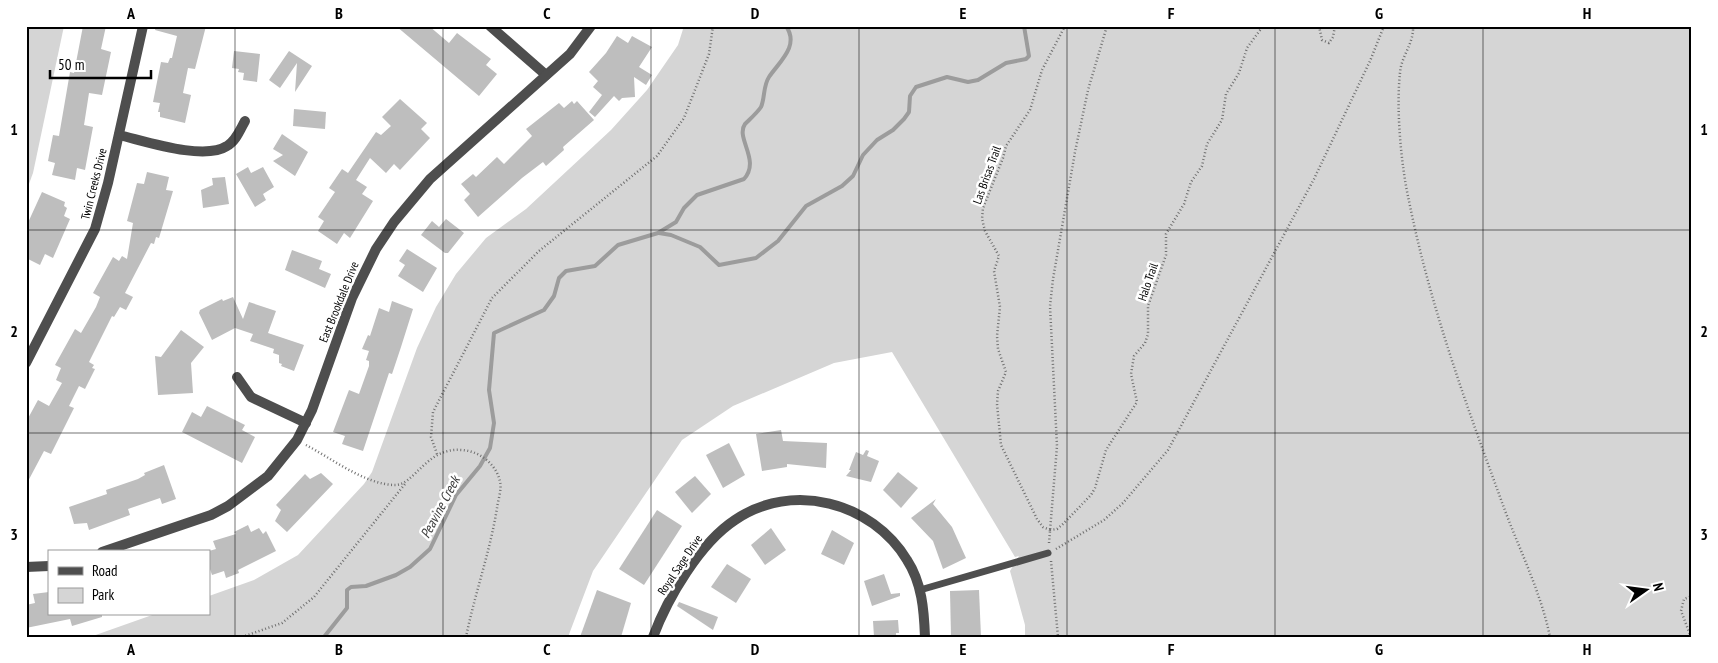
<svg xmlns="http://www.w3.org/2000/svg" width="1718" height="663" font-family="'PT Sans Narrow',sans-serif">
  <style>
    .green { fill: #d5d5d5 }
    .lines { fill: none; stroke-linecap: round; stroke-linejoin: round }
    .stream { stroke: #9c9c9c; stroke-width: 4 }
    .building { fill: #bebebe }
    .path { stroke: #707070; stroke-width: 2.5; stroke-dasharray: 1 2.5; stroke-linecap: butt }
    .lane { stroke: #4e4e4e; stroke-width: 7 }
    .street { stroke: #4e4e4e; stroke-width: 10 }
    .grid { fill: none; stroke: #000; stroke-width: 1; stroke-opacity: 0.55 }
    .labels { text-anchor: middle; stroke-width: 5; stroke-linejoin: round; paint-order: stroke }
    .street-label { font-size: 12px; fill: #000; stroke: #fff }
    .water-label { font-size: 14px; font-style: italic; fill: #3d3d3d; stroke: #fff }
    .neatline { fill: none; stroke: #000; stroke-width: 2 }
    .grid-label { font-size: 16px; text-anchor: middle; font-weight: bold; fill: #000 }
  </style>
  <rect width="100%" height="100%" fill="#fff"/>
  <g class="green">
    <polygon points="26,26 64,26 33,173 26,192"/>
    <polygon points="684,26 1692,26 1692,637 1025,637 1025,625 1010,571 1019,556 1015,557 892,352 834,363 733,406 682,440 593,571 568,637 90,637 155,614 209,614 209,596 254,580 298,555 364,484 372,472 417,348 436,307 456,274 486,238 526,209 611,130 647,90 678,45"/>
  </g>
  <g class="lines">
    <g class="stream">
      <polyline points="659,233 671,235 700,247 719,265 756,258 778,241 806,206 842,186 853,176 863,155 877,140 893,130 904,119 909,112 910,96 916,87 947,77 968,82 978,80 1006,63 1026,59 1029,56 1024,26"/>
      <path d="M324,637L347,608V590L351,587L366,586L396,575L410,567L430,549L456,495L480,466L490,448L494,423L489,390L494,333L544,310L554,296L559,278L566,271L595,266L618,245L658,233L676,222L684,208L697,195L744,179C761,160 735,138 745,124C750,119 757,113 761,107C765,98 763,86 769,77C779,62 800,46 786,26"/>
    </g>
  </g>
  <g class="building">
    <polygon points="83,26 106,26 101,49 111,52 102,95 89,93 84,125 93,127 85,170 77,168 75,180 52,175 55,163 48,161 53,135 59,136 70,72 74,73"/>
    <polygon points="156,26 206,26 195,69 188,68 183,93 191,95 185,123 160,117 160,112 158,112 160,103 153,102 161,62 168,63 170,58 172,58 177,36 155,30"/>
    <polygon points="396,26 429,26 449,43 457,33 491,59 486,65 497,74 479,96"/>
    <polygon points="617,36 628,43 632,36 652,47 639,67 652,75 646,85 634,77 635,97 622,98 619,101 614,96 595,117 589,112 602,95 593,87 598,81 589,72 606,53"/>
    <polygon points="234,51 260,54 257,82 243,80 244,73 238,72 239,69 232,68"/>
    <polygon points="289,51 312,66 295,92 297,63 280,88 269,80"/>
    <polygon points="400,99 427,123 421,129 430,138 400,170 394,164 386,173 370,158 356,180 367,187 362,194 373,201 350,238 344,233 337,244 318,231 324,221 318,217 335,192 329,188 342,169 348,173 376,132 381,135 391,126 382,117"/>
    <polygon points="572,101 574,104 577,101 594,120 563,147 564,150 546,166 543,162 522,178 478,217 464,200 470,194 461,184 473,174 476,177 497,157 504,164 532,136 526,129 559,103 564,108"/>
    <polygon points="294,109 326,112 325,129 293,126"/>
    <polygon points="282,134 308,152 295,176 273,161 283,155 273,149"/>
    <polygon points="248,167 251,173 263,167 274,187 263,194 266,200 255,207 236,174"/>
    <polygon points="147,172 169,177 166,190 173,191 159,238 156,237 154,244 151,243 125,293 133,297 126,310 120,307 114,317 112,316 89,362 94,365 92,368 95,369 85,389 79,386 69,406 74,408 51,454 44,451 26,485 26,422 38,400 49,406 62,383 56,380 61,368 55,365 75,329 81,333 96,307 100,297 93,293 113,257 119,261 122,256 127,259 133,223 127,221 137,183 144,184"/>
    <polygon points="225,177 229,204 203,208 201,190 213,185 212,178"/>
    <polygon points="42,192 65,202 64,206 67,208 64,216 70,219 53,258 45,254 40,265 26,258 26,227"/>
    <polygon points="446,219 464,233 448,253 445,253 421,235 432,221 439,227"/>
    <polygon points="407,249 437,268 423,292 398,276 405,265 399,261"/>
    <polygon points="292,250 322,261 319,269 331,274 325,288 285,270"/>
    <polygon points="233,297 243,319 249,302 276,311 268,333 304,345 294,371 281,366 282,364 279,363 279,355 273,353 274,349 250,341 253,334 235,328 212,340 199,313 200,310 222,299 223,301"/>
    <polygon points="392,301 413,309 401,347 392,374 389,373 363,451 342,444 345,436 333,432 349,390 359,394 369,366 369,361 366,360 369,351 362,349 368,335 370,336 379,308 389,312"/>
    <polygon points="181,330 204,347 191,363 193,393 158,395 155,356 161,357"/>
    <polygon points="207,406 245,425 242,430 255,437 242,463 182,432 192,412 201,417"/>
    <polygon points="781,430 783,441 827,443 826,468 787,464 787,467 762,471 756,434"/>
    <polygon points="729,443 745,475 723,488 706,455"/>
    <polygon points="866,450 869,451 867,456 879,461 871,482 846,476 851,470 849,470 856,452 863,455"/>
    <polygon points="164,465 176,499 162,504 160,498 128,509 130,515 89,530 87,523 74,524 69,507 107,494 106,490 138,479 145,475 144,473"/>
    <polygon points="898,472 918,488 901,508 883,490"/>
    <polygon points="321,473 333,484 287,532 275,521 281,510 276,505 305,474 310,479"/>
    <polygon points="695,476 711,494 692,513 675,492"/>
    <polygon points="936,499 933,504 952,527 966,558 943,569 933,541 911,518"/>
    <polygon points="657,510 682,526 644,585 619,569"/>
    <polygon points="248,525 251,532 259,528 263,534 266,531 276,551 238,570 239,573 226,578 224,571 212,575 209,566 209,551 216,549 213,541 236,534 234,532"/>
    <polygon points="771,528 786,550 765,565 751,545"/>
    <polygon points="832,530 854,543 844,565 821,554"/>
    <polygon points="727,564 751,579 736,603 711,587"/>
    <polygon points="884,574 891,594 900,593 900,596 872,606 864,581"/>
    <polygon points="597,590 631,603 621,637 580,637"/>
    <polygon points="979,590 981,637 951,637 950,591"/>
    <polygon points="49,592 49,614 102,614 102,617 72,626 70,619 26,628 26,605 35,603 33,594"/>
    <polygon points="679,602 718,617 713,630 677,606"/>
    <polygon points="898,620 899,633 896,633 896,637 874,637 873,621"/>
  </g>
  <g class="lines">
    <g class="path">
      <polyline points="1319,26 1322,40 1329,43 1333,37 1335,26"/>
      <path d="M1413,26C1414,44 1401,56 1400,73C1396,109 1401,165 1409,201C1429,301 1464,399 1499,494C1515,541 1540,588 1550,637"/>
      <path d="M306,445C331,458 366,485 395,485C415,485 426,447 462,450C480,451 497,465 500,482C502,489 498,500 497,508C490,552 475,593 466,637"/>
      <polyline points="437,454 431,437 433,412 492,298 539,251 657,156 684,118 709,54 713,26"/>
      <polyline points="1050,530 1057,529 1063,524 1091,495 1095,488 1106,450 1137,402 1131,374 1134,356 1145,343 1148,334 1148,306 1166,255 1166,234 1184,204 1191,182 1202,166 1207,144 1222,120 1226,94 1239,73 1247,48 1263,26"/>
      <polyline points="1050,530 1043,527 1037,519 1001,445 997,404 998,391 1006,372 998,349 997,336 1000,307 994,271 999,256 985,231 982,219 983,208 1003,158 1006,146 1030,110 1042,70 1065,26"/>
      <polyline points="1049,543 1057,446 1050,306 1053,279 1075,152 1088,90 1107,26"/>
      <polyline points="1056,549 1104,520 1123,503 1168,450 1314,179 1370,61 1384,26"/>
      <polyline points="1051,561 1058,637"/>
      <polyline points="242,637 282,623 314,597 405,484"/>
      <polyline points="1691,637 1681,611 1684,599 1692,596"/>
    </g>
    <polyline class="lane" points="920,590 1048,553"/>
    <g class="street">
      <polyline points="490,26 546,75"/>
      <path d="M119,135C145,141 204,161 227,146C236,141 240,130 245,121"/>
      <polyline points="26,363 95,229 108,183 143,26"/>
      <polyline points="237,377 251,397 306,423"/>
      <polyline points="102,552 211,515 228,506 268,476 297,440 312,410 352,298 376,249 394,222 430,179 570,54 591,26"/>
      <polyline points="26,567 49,566"/>
      <path d="M653,637C668,597 700,543 735,520C792,481 872,502 907,560C922,583 924,610 925,637"/>
    </g>
  </g>
  <path class="grid" d="M235,26V637M443,26V637M651,26V637M859,26V637M1067,26V637M1275,26V637M1483,26V637M26,230H1692M26,433H1692"/>
  <g class="labels">
    <g class="street-label">
      <text transform="translate(987 175) rotate(-70)" y="4">Las Brisas Trail</text>
      <text transform="translate(94 184) rotate(-76)" y="4">Twin Creeks Drive</text>
      <text transform="translate(1148 282) rotate(-71)" y="4">Halo Trail</text>
      <text transform="translate(339 302) rotate(-68)" y="4">East Brookdale Drive</text>
      <text transform="translate(680 565) rotate(-56)" y="4">Royal Sage Drive</text>
    </g>
    <g class="water-label">
      <text transform="translate(440 507) rotate(-62)" y="5">Peavine Creek</text>
    </g>
  </g>
  <rect width="1718" height="663" fill="none" stroke="#ffffff" stroke-width="55"/>
  <rect x="48" y="550" width="162" height="65" fill="#ffffff" stroke="#999999"/>
  <rect x="58" y="567" width="25" height="8" fill="#4e4e4e" stroke="#999999"/>
  <text x="92" y="576" font-size="15" fill="#000000">Road</text>
  <rect x="58" y="588" width="25" height="15" fill="#d5d5d5" stroke="#999999"/>
  <text x="92" y="600" font-size="15" fill="#000000">Park</text>
  <g transform="translate(1646 590) rotate(76)" stroke="#ffffff" stroke-width="4" paint-order="stroke">
  <path d="M0-4L9 19L0 12L-9 19Z" fill="#000000"/>
  <text y="-8" font-size="14" font-weight="bold" text-anchor="middle" fill="#000000">N</text>
  </g>
  <path d="M50 70v8h101v-8" fill="none" stroke="#000000" stroke-width="2.5"/>
  <text x="58" y="70" font-size="15" fill="#000000" stroke="#ffffff" stroke-width="4" paint-order="stroke">50 m</text>
  <rect x="28" y="28" width="1662" height="608" class="neatline"/>
  <g class="grid-label">
    <text x="131" y="19">A</text>
    <text x="339" y="19">B</text>
    <text x="547" y="19">C</text>
    <text x="755" y="19">D</text>
    <text x="963" y="19">E</text>
    <text x="1171" y="19">F</text>
    <text x="1379" y="19">G</text>
    <text x="1587" y="19">H</text>
    <text x="14" y="135">1</text>
    <text x="1704" y="135">1</text>
    <text x="14" y="337">2</text>
    <text x="1704" y="337">2</text>
    <text x="14" y="540">3</text>
    <text x="1704" y="540">3</text>
    <text x="131" y="655">A</text>
    <text x="339" y="655">B</text>
    <text x="547" y="655">C</text>
    <text x="755" y="655">D</text>
    <text x="963" y="655">E</text>
    <text x="1171" y="655">F</text>
    <text x="1379" y="655">G</text>
    <text x="1587" y="655">H</text>
  </g>
</svg>
